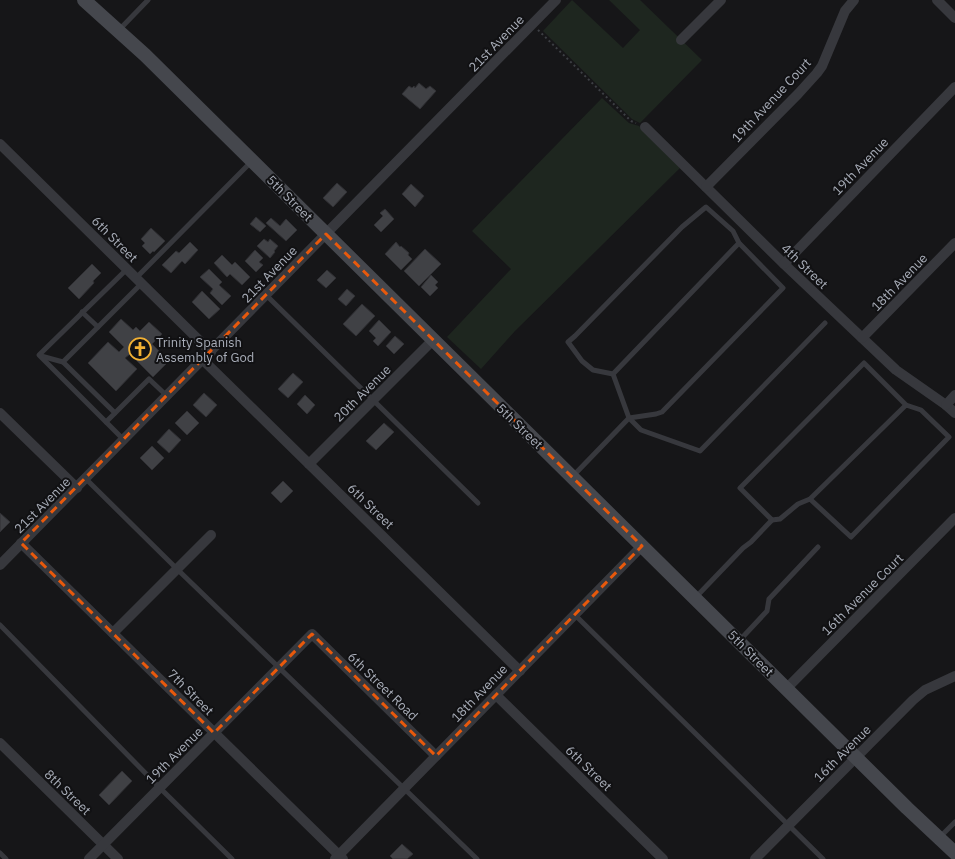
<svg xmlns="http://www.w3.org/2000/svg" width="955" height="859" font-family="'IBM Plex Sans',sans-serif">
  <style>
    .green { fill: #1e261f }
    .building { fill: #404145; stroke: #303034 }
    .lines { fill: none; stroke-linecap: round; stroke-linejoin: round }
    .path { stroke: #3d3f44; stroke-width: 2; stroke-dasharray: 2 3; stroke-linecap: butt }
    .service { stroke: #37383d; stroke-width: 5 }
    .minor { stroke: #37383d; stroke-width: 10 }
    .secondary { stroke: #45474d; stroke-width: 14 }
    .marked { fill: none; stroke: #e8590c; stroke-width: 3; stroke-dasharray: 8 5; stroke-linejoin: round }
    .labels { text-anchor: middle; stroke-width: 4; stroke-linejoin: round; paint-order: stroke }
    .street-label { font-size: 13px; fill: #a8adb8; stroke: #111113 }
    .poi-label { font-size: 13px; fill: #a8adb8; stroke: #111113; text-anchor: start }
  </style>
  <rect width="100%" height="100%" fill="#161618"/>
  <g class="green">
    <polygon points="572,0 623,48 640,30 609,0 640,0 702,60 640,123 632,119 543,31"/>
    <polygon points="602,98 629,123 639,126 680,168 515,331 481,369 447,337 511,269 472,231"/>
  </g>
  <g class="building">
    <polygon points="419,83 426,89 430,86 436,91 420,109 402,94 409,86 412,88 414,86 415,88"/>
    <polygon points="337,183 347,192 333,207 323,198"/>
    <polygon points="411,184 424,196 415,207 402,194"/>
    <polygon points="385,209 394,219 381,232 374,225 383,216 380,213"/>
    <polygon points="256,217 266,226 260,232 250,224"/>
    <polygon points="271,218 280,226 286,219 297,230 286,241 266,223"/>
    <polygon points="151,228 165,241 154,252 153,251 150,254 142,246 145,243 141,239"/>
    <polygon points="264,239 268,242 270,239 278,246 274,251 275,252 270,258 257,246"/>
    <polygon points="190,242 198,250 185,264 182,261 171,273 162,265 176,251 179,253"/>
    <polygon points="396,242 400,247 401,246 409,253 408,255 412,259 401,270 385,254"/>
    <polygon points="425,249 441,264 419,286 404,271"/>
    <polygon points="255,250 263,258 259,262 263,265 256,272 245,261"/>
    <polygon points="222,255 232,265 235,262 250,277 242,285 230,274 227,277 214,263"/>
    <polygon points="92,264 101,273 93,281 94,283 79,299 68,288"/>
    <polygon points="209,269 222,282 219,285 231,296 222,305 210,293 213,289 200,277"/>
    <polygon points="327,270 336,278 326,288 317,280"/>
    <polygon points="431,275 438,282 435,285 438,288 430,296 421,287"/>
    <polygon points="347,289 355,296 346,306 338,299"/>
    <polygon points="202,291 220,309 209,319 192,302"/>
    <polygon points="362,304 375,316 356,336 343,324"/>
    <polygon points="121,319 133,330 136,327 140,331 149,322 162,334 152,344 169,361 153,377 130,354 125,358 137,369 116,391 88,363 108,342 119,352 124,347 109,332"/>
    <polygon points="379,320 391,332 378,346 373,341 376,338 369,331"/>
    <polygon points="395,336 404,344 394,354 386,346"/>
    <polygon points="293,373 303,382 288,398 278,389"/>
    <polygon points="204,393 217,405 206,417 193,405"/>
    <polygon points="305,395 315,405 307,414 297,404"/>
    <polygon points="187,411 199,423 187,435 175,423"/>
    <polygon points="384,423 394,432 376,450 366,441"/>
    <polygon points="169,429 181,440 169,453 157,442"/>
    <polygon points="152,446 164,458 152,470 140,458"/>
    <polygon points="283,481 293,491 281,503 271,493"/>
    <polygon points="0,513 10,522 0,532"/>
    <polygon points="122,771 132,781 109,805 99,795"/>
    <polygon points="402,844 413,854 407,859 393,859 390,856"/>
  </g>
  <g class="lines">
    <polyline class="path" points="538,30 631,121 636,123"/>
    <g class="service">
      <polyline points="119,30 148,0"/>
      <polyline points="136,278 252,161"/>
      <polyline points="266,295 478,503"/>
      <polyline points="82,312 98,327"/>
      <polyline points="41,356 63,362"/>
      <polyline points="613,374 739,243"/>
      <polyline points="115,413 149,379 167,396"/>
      <polyline points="629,418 641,430 700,451 825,323"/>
      <polyline points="106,422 115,413 63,362 141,284"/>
      <polyline points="124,440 39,355 127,269"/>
      <polyline points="573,476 629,418 613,374 593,370 582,361 568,342 575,336 682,227 706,207 733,231 739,243 783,288 662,412 656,414 629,418"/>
      <polyline points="86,479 177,569 477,859"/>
      <polyline points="810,499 851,537 949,437 921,410 906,405 864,363 740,488 772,520 780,519 798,504 810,499 906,405"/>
      <polyline points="696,597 743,548 751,542 772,520"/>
      <polyline points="575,615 823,859"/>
      <polyline points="0,625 160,788 232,859"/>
      <polyline points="739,641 767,611 769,599 818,547"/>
      <polyline points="940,837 955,822"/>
      <polyline points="0,853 6,859"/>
    </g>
    <g class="minor">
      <polyline points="937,0 955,18"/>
      <polyline points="681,40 721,0"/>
      <polyline points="645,127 784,264 896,370 946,405 955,413"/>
      <polyline points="0,144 211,352"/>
      <polyline points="706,187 798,94 817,73 822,66 845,11 854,0"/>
      <polyline points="784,264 955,87"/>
      <polyline points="862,338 955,243"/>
      <polyline points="203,360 520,671"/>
      <polyline points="946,405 955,395"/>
      <polyline points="0,413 77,488"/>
      <polyline points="309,464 433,340"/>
      <polyline points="21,543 343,859"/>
      <polyline points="0,565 556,0"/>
      <polyline points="113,633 211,535"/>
      <polyline points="787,688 955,518"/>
      <polyline points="496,695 663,859"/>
      <polyline points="0,743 118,859"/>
      <polyline points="89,859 312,634 436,756"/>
      <polyline points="335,859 642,546"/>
      <polyline points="755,859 913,700 925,690 955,676"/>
    </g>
    <polyline class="secondary" points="84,0 145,55 907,808 955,853"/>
  </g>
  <path class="marked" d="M326,234L642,546L436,756L312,634L214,733L21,543Z"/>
  <defs>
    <g id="church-ring" transform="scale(1.15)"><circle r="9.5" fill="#111113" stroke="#f2b134" stroke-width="1.5"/><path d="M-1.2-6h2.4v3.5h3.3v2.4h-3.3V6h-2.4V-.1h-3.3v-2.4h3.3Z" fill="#f2b134"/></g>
  </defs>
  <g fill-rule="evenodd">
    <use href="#church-ring" x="140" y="349"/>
  </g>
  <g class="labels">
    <g class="street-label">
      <text transform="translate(496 43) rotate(-46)" y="5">21st Avenue</text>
      <text transform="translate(771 100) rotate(-47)" y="5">19th Avenue Court</text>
      <text transform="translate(860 166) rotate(-46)" y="5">19th Avenue</text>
      <text transform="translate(290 198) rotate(45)" y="5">5th Street</text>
      <text transform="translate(115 239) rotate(45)" y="5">6th Street</text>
      <text transform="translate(805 266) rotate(44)" y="5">4th Street</text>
      <text transform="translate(269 274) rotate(-46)" y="5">21st Avenue</text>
      <text transform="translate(899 282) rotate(-46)" y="5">18th Avenue</text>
      <text transform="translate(362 393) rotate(-45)" y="5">20th Avenue</text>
      <text transform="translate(520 426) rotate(44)" y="5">5th Street</text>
      <text transform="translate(42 505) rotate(-45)" y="5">21st Avenue</text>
      <text transform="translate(371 506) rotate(44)" y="5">6th Street</text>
      <text transform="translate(862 594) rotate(-45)" y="5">16th Avenue Court</text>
      <text transform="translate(751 653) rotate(45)" y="5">5th Street</text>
      <text transform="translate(383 686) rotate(44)" y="5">6th Street Road</text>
      <text transform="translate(191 692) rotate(45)" y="5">7th Street</text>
      <text transform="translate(479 693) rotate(-46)" y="5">18th Avenue</text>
      <text transform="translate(842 753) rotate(-45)" y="5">16th Avenue</text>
      <text transform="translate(174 755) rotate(-45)" y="5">19th Avenue</text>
      <text transform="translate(589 768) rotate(44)" y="5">6th Street</text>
      <text transform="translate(68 792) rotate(44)" y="5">8th Street</text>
    </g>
    <g class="poi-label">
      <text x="156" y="347">Trinity Spanish<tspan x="156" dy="15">Assembly of God</tspan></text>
    </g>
  </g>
</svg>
